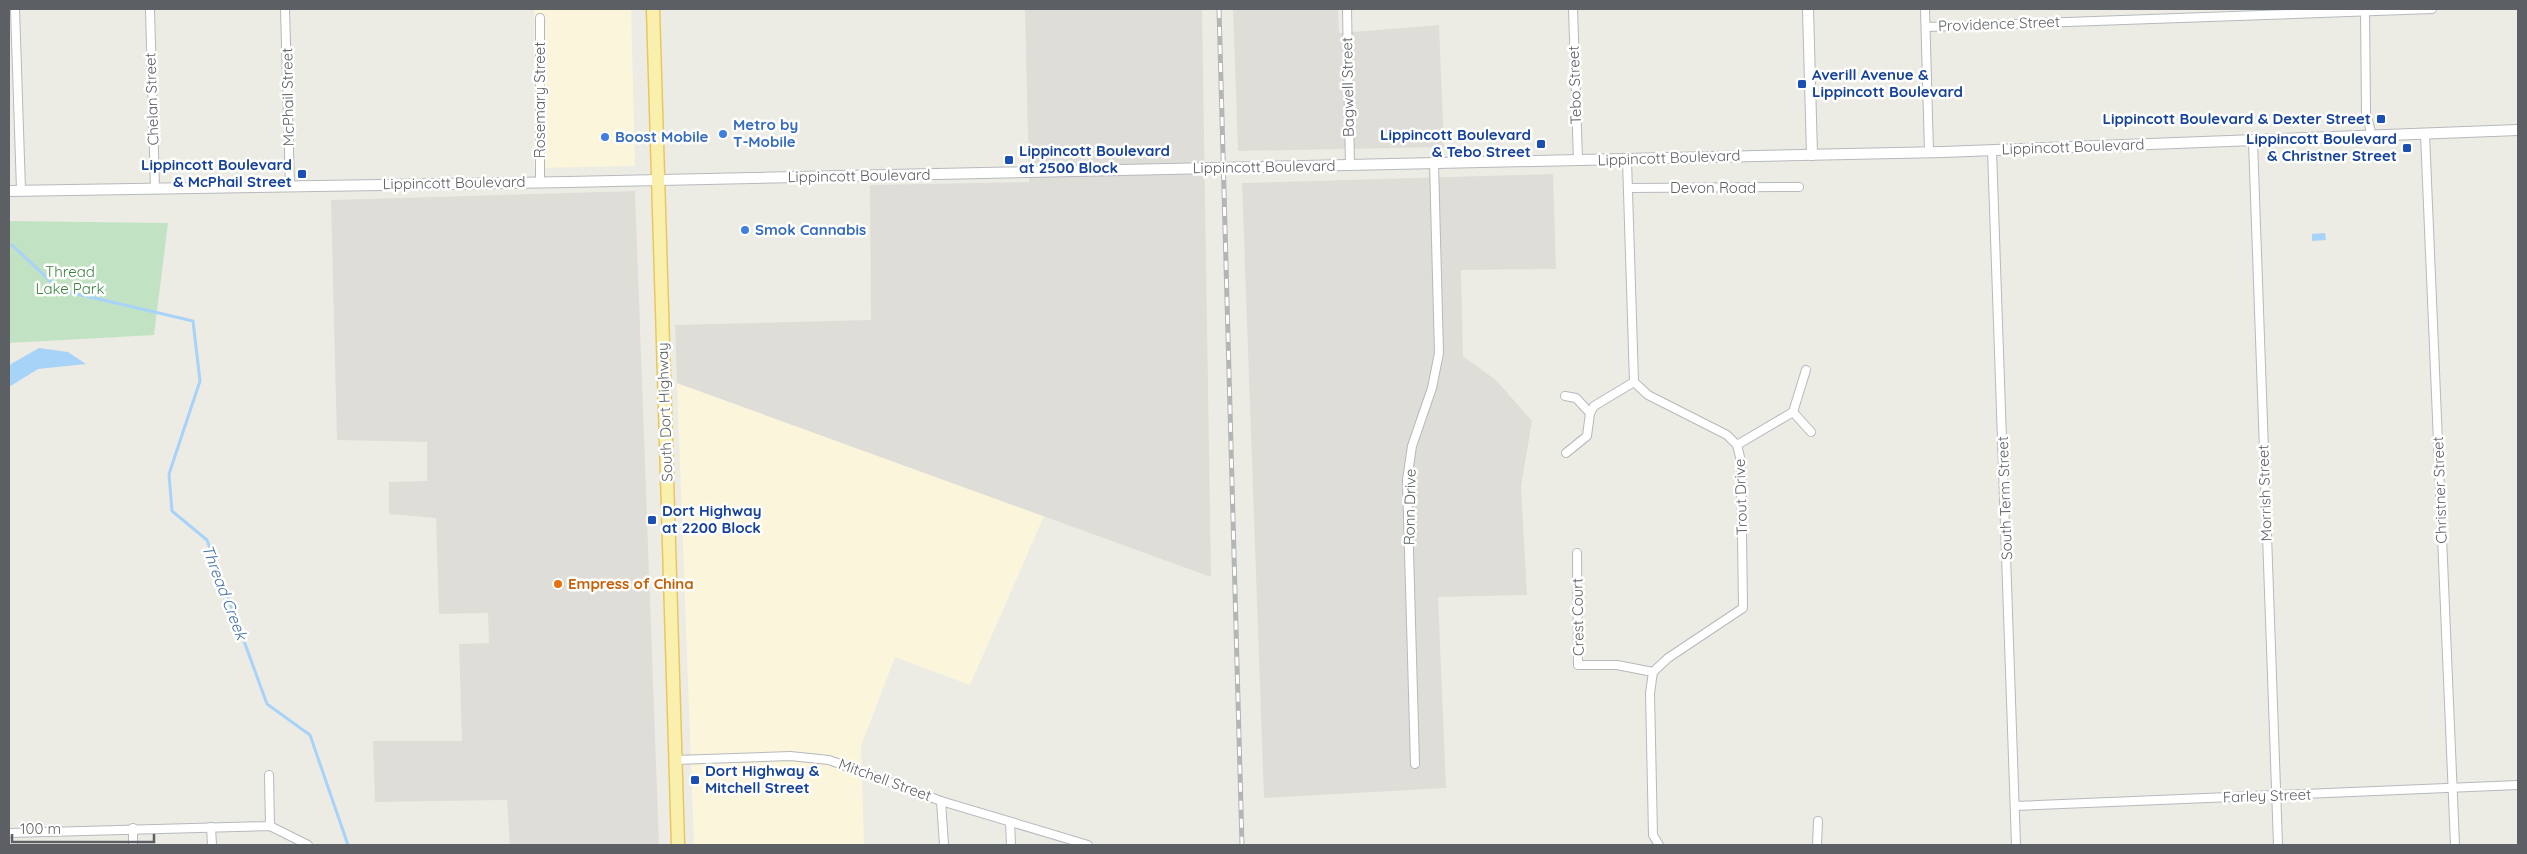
<svg xmlns="http://www.w3.org/2000/svg" width="2527" height="854" font-family="Quicksand,sans-serif">
  <style>
    .commercial { fill: #fbf5db }
    .industrial { fill: #dfddd8 }
    .green { fill: #c2e3c3 }
    .water { fill: #a8d3f9 }
    .lines { fill: none; stroke-linecap: round; stroke-linejoin: round }
    .stream { stroke: #a8d3f9; stroke-width: 3 }
    .minor-casing { stroke: #b6b9bd; stroke-width: 10 }
    .tertiary-casing { stroke: #b6b9bd; stroke-width: 12 }
    .primary-casing { stroke: #e8c763; stroke-width: 15 }
    .minor { stroke: #fff; stroke-width: 8 }
    .tertiary { stroke: #fff; stroke-width: 10 }
    .primary { stroke: #f9f0ad; stroke-width: 12 }
    .rail-casing { stroke: #b4b5b5; stroke-width: 5 }
    .rail { stroke: #fff; stroke-width: 3; stroke-dasharray: 9; stroke-linecap: butt }
    .transit-dot { fill: #1a4fb4; stroke: #fff; stroke-width: 2 }
    .shop-dot { fill: #3f7fe0; stroke: #fff; stroke-width: 2 }
    .food-dot { fill: #e8710a; stroke: #fff; stroke-width: 2 }
    .labels { text-anchor: middle; stroke-width: 5; stroke-linejoin: round; paint-order: stroke }
    .street-label { font-size: 15px; fill: #5c5f64; stroke: #fff }
    .transit-label { font-size: 15px; font-weight: bold; fill: #164399; stroke: #fff; text-anchor: start }
    .shop-label { font-size: 15px; font-weight: bold; fill: #366cbe; stroke: #fff; text-anchor: start }
    .park-label { font-size: 15px; fill: #3b8341; stroke: #fff }
    .food-label { font-size: 15px; font-weight: bold; fill: #c56008; stroke: #fff; text-anchor: start }
    .water-label { font-size: 16px; font-style: italic; fill: #4674aa; stroke: #fff }
  </style>
  <rect width="100%" height="100%" fill="#edece4"/>
  <g class="commercial">
    <polygon points="534,9 631,9 635,166 534,168"/>
    <polygon points="677,383 1044,516 970,685 895,657 861,746 864,845 694,845"/>
  </g>
  <g class="industrial">
    <polygon points="1025,9 1202,9 1211,577 677,383 675,325 871,320 870,185 1029,182"/>
    <polygon points="1233,9 1338,9 1339,33 1439,25 1444,147 1238,151"/>
    <polygon points="1553,174 1556,269 1461,270 1463,356 1497,381 1532,421 1521,487 1527,595 1438,597 1446,788 1264,798 1242,183"/>
    <polygon points="635,191 659,845 510,845 507,800 375,802 373,741 462,741 459,644 489,643 488,613 439,614 436,518 389,514 389,482 427,481 427,442 337,440 331,200"/>
  </g>
  <polygon class="green" points="9,221 168,223 154,335 9,343"/>
  <g class="water">
    <polygon points="2325,233 2326,240 2312,241 2312,234"/>
    <polygon points="39,348 68,352 86,364 38,369 9,387 9,367 11,364"/>
  </g>
  <g class="lines">
    <polyline class="stream" points="9,245 12,245 60,290 193,321 200,381 169,474 172,511 207,540 267,704 310,735 348,845"/>
    <g class="minor-casing">
      <g id="minor">
        <polyline points="15,9 21,190"/>
        <polyline points="150,9 155,189"/>
        <polyline points="285,9 290,185"/>
        <polyline points="1347,9 1350,165"/>
        <polyline points="1573,9 1578,160"/>
        <polyline points="1925,9 1929,152"/>
        <polyline points="2365,9 2366,113 2372,136"/>
        <polyline points="540,18 540,182"/>
        <polyline points="1926,27 2432,9"/>
        <polyline points="2425,134 2455,845"/>
        <polyline points="2253,141 2278,845"/>
        <polyline points="1992,150 2016,845"/>
        <polyline points="1627,160 1634,382 1648,395 1727,435 1737,445 1741,461 1743,608 1668,658 1653,672 1650,693 1653,835 1659,845"/>
        <polyline points="1628,188 1799,187"/>
        <polyline points="1565,396 1576,398 1590,413"/>
        <polyline points="1793,412 1806,370"/>
        <polyline points="1793,412 1811,432"/>
        <polyline points="1737,445 1793,412"/>
        <polyline points="1566,453 1587,436 1590,413 1594,406 1634,382"/>
        <polyline points="1577,553 1578,665 1617,665 1653,672"/>
        <polyline points="675,760 790,756 829,760 941,801 1088,845"/>
        <polyline points="1415,764 1407,480 1412,446 1432,388 1439,353 1434,163"/>
        <polyline points="269,775 270,826"/>
        <polyline points="941,801 944,845"/>
        <polyline points="2016,806 2518,785"/>
        <polyline points="1010,822 1011,845"/>
        <polyline points="211,827 212,845"/>
        <polyline points="133,828 133,845"/>
        <polyline points="9,833 270,826 308,845"/>
        <polyline points="1817,845 1818,821"/>
      </g>
    </g>
    <g class="tertiary-casing">
      <g id="tertiary">
        <polyline points="1808,9 1812,155"/>
        <polyline points="9,191 568,182 1943,152 2518,130"/>
      </g>
    </g>
    <g class="primary-casing">
      <polyline id="primary" points="653,9 678,845"/>
    </g>
    <use href="#minor" class="minor"/>
    <use href="#tertiary" class="tertiary"/>
    <use href="#primary" class="primary"/>
    <g class="rail-casing">
      <polyline id="rail" points="1219,9 1242,845"/>
    </g>
    <use href="#rail" class="rail"/>
  </g>
  <g class="transit-dot">
    <rect x="1797" y="79" width="10" height="10" rx="2.5"/>
    <rect x="2376" y="114" width="10" height="10" rx="2.5"/>
    <rect x="1536" y="139" width="10" height="10" rx="2.5"/>
    <rect x="2402" y="143" width="10" height="10" rx="2.5"/>
    <rect x="1004" y="155" width="10" height="10" rx="2.5"/>
    <rect x="297" y="169" width="10" height="10" rx="2.5"/>
    <rect x="647" y="515" width="10" height="10" rx="2.5"/>
    <rect x="690" y="775" width="10" height="10" rx="2.5"/>
  </g>
  <g class="shop-dot">
    <circle cx="723" cy="134" r="5"/>
    <circle cx="605" cy="137" r="5"/>
    <circle cx="745" cy="230" r="5"/>
  </g>
  <circle class="food-dot" cx="558" cy="584" r="5"/>
  <g class="labels">
    <g class="street-label">
      <text transform="translate(1999 24) rotate(-2)" y="5">Providence Street</text>
      <text transform="translate(1575 85) rotate(-92)" y="5">Tebo Street</text>
      <text transform="translate(1348 87) rotate(-91)" y="5">Bagwell Street</text>
      <text transform="translate(288 97) rotate(-91)" y="5">McPhail Street</text>
      <text transform="translate(152 99) rotate(-92)" y="5">Chelan Street</text>
      <text transform="translate(540 100) rotate(-90)" y="5">Rosemary Street</text>
      <text transform="translate(2073 147) rotate(-2)" y="5">Lippincott Boulevard</text>
      <text transform="translate(1669 158) rotate(-2)" y="5">Lippincott Boulevard</text>
      <text transform="translate(1264 167) rotate(-1)" y="5">Lippincott Boulevard</text>
      <text transform="translate(859 176) rotate(-1)" y="5">Lippincott Boulevard</text>
      <text transform="translate(454 183) rotate(-1)" y="5">Lippincott Boulevard</text>
      <text x="1713" y="193">Devon Road</text>
      <text transform="translate(665 412) rotate(-92)" y="5">South Dort Highway</text>
      <text transform="translate(2440 490) rotate(-92)" y="5">Christner Street</text>
      <text transform="translate(2265 493) rotate(-92)" y="5">Morrish Street</text>
      <text transform="translate(1741 497) rotate(-92)" y="5">Trout Drive</text>
      <text transform="translate(2005 498) rotate(-92)" y="5">South Term Street</text>
      <text transform="translate(1410 507) rotate(-89)" y="5">Ronn Drive</text>
      <text transform="translate(1578 617) rotate(-91)" y="5">Crest Court</text>
      <text transform="translate(885 780) rotate(20)" y="5">Mitchell Street</text>
      <text transform="translate(2267 796) rotate(-2)" y="5">Farley Street</text>
    </g>
    <g class="transit-label">
      <text x="1812" y="80">Averill Avenue &amp;<tspan x="1812" dy="17">Lippincott Boulevard</tspan></text>
      <text x="2371" y="124" text-anchor="end">Lippincott Boulevard &amp; Dexter Street</text>
      <text x="1531" y="140" text-anchor="end">Lippincott Boulevard<tspan x="1531" dy="17">&amp; Tebo Street</tspan></text>
      <text x="2397" y="144" text-anchor="end">Lippincott Boulevard<tspan x="2397" dy="17">&amp; Christner Street</tspan></text>
      <text x="1019" y="156">Lippincott Boulevard<tspan x="1019" dy="17">at 2500 Block</tspan></text>
      <text x="292" y="170" text-anchor="end">Lippincott Boulevard<tspan x="292" dy="17">&amp; McPhail Street</tspan></text>
      <text x="662" y="516">Dort Highway<tspan x="662" dy="17">at 2200 Block</tspan></text>
      <text x="705" y="776">Dort Highway &amp;<tspan x="705" dy="17">Mitchell Street</tspan></text>
    </g>
    <g class="shop-label">
      <text x="733" y="130">Metro by<tspan x="733" dy="17">T-Mobile</tspan></text>
      <text x="615" y="142">Boost Mobile</text>
      <text x="755" y="235">Smok Cannabis</text>
    </g>
    <g class="park-label">
      <text x="70" y="277">Thread<tspan x="70" dy="17">Lake Park</tspan></text>
    </g>
    <g class="food-label">
      <text x="568" y="589">Empress of China</text>
    </g>
    <g class="water-label">
      <text transform="translate(225 592) rotate(69)" y="6">Thread Creek</text>
    </g>
  </g>
  <rect width="2527" height="854" fill="none" stroke="#5c5f64" stroke-width="20"/>
  <path d="M12 834v8h142v-8" fill="none" stroke="#5c5f64" stroke-width="2.5"/>
  <text x="20" y="834" font-size="15" fill="#5c5f64" stroke="#ffffff" stroke-width="4" paint-order="stroke">100 m</text>
</svg>
